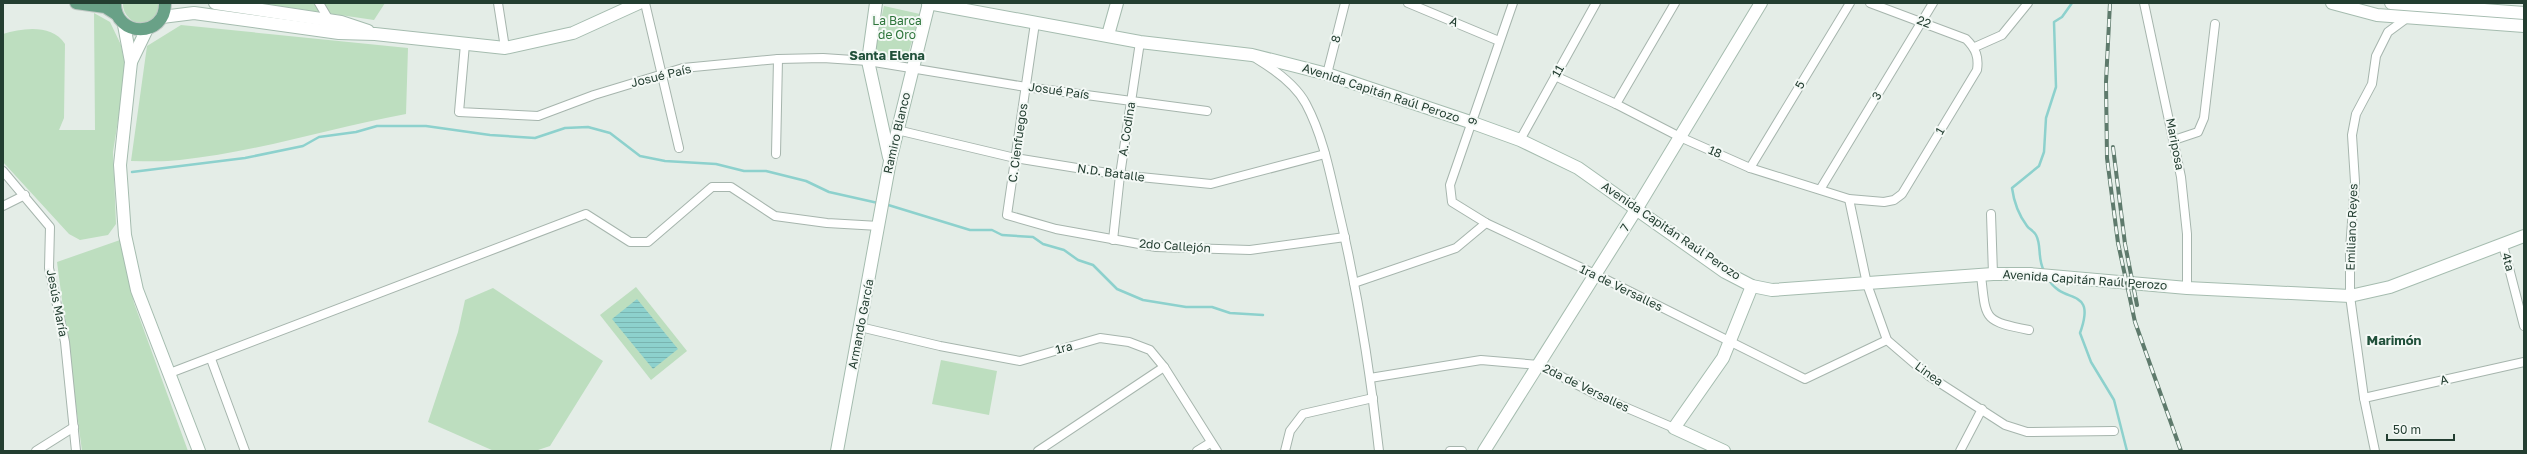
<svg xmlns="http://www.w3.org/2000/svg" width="2527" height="454" font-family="'Golos Text',sans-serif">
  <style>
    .green { fill: #bddebf }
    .water { fill: url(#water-rules) }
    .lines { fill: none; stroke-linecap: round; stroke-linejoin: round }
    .stream { stroke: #8dd1cd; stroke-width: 2.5 }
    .street-casing { stroke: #a6b5ad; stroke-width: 10 }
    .secondary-casing { stroke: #a5bcaf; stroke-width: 14 }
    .primary-casing { stroke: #c1c9c5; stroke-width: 14 }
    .street { stroke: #fff; stroke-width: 8 }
    .secondary { stroke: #fff; stroke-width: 12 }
    .primary { stroke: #69a187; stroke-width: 12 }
    .rail-casing { stroke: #5e7a6c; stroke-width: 4 }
    .rail { stroke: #f4f9f6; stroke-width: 2.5; stroke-dasharray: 8; stroke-linecap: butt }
    .labels { text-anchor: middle; stroke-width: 4; stroke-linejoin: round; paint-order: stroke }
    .park-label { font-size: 12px; fill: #2e753b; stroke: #f4f9f6 }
    .street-label { font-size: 12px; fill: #233e31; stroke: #f4f9f6 }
    .neighbourhood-label { font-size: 13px; font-weight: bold; fill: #20503a; stroke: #f4f9f6 }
  </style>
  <defs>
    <pattern id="water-rules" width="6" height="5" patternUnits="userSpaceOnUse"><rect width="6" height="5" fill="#8dd1cd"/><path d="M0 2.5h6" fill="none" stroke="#79b4b0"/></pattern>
  </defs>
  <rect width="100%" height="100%" fill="#e4ede7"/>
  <g class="green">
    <path d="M123,3H160C160,7 159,12 158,15C147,33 122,21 123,3Z"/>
    <polygon points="259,3 385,3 374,20"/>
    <polygon points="884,6 920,14 906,61 873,55"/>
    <path d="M94,13L110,22L121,45L126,70L113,152L116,224L108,235L80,240L69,234L3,162V34C23,28 52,24 65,44L64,118L59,130H95Z"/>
    <path d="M181,25L408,48L406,114C331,128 256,152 180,160C164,162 147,161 131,161L147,46Z"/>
    <polygon points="120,240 134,303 188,451 82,451 57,262"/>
    <polygon points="636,287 687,351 651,380 600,315"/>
    <polygon points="493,288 603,361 550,446 535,451 494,451 428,422 458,332 465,300"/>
    <polygon points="941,360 997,371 989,415 932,404"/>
  </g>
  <polygon class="water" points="637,299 678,349 653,369 612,319"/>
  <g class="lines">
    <g class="stream">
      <polyline points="132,172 245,158 303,146 319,137 356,132 377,126 426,126 490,135 535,138 565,128 588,127 610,133 640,156 665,161 716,164 744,171 766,171 806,181 829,192 878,203"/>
      <polyline points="885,204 970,230 992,230 1002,235 1033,237 1043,244 1064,250 1078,260 1093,265 1117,289 1143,300 1186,307 1212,307 1230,313 1263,315"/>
      <path d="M2044,271C2037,258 2042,246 2036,235C2034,231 2029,229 2027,226C2018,214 2014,203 2012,188L2039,166L2044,152L2046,118L2056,87L2054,22L2062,17L2072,3"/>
      <path d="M2049,280C2063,305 2097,286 2080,333L2091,362L2114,400L2127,451"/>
    </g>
    <g class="street-casing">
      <g id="street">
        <polyline points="319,3 329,20"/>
        <polyline points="498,3 505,48"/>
        <polyline points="645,3 679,148"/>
        <polyline points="1408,3 1499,41"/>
        <polyline points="1513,3 1450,185 1452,202 1486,223 1595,274 1805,379 1887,340"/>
        <polyline points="2144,3 2181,177 2187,234 2187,288"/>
        <polyline points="1035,23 1007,215 1056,229 1156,247 1250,250 1345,237"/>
        <polyline points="465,44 459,112 538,116 594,95 683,68 778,59 823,58 868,61 1026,87 1207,111"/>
        <polyline points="1975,47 2002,35 2028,3"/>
        <path d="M1257,59C1275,70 1296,85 1306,104C1323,136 1330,173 1338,208C1357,288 1370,369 1379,451"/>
        <polyline points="1327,74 1345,3"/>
        <path d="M1555,76L1616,104L1680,137L1750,168L1849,199L1884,202L1894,200L1902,194L1977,70C1979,57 1976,49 1966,39L1870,3"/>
        <polyline points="1616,104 1675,3"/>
        <polyline points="897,130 1015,158 1120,175 1211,184 1325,154"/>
        <polyline points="1520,140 1596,3"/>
        <polyline points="2174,140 2198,132 2204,118 2215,24"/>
        <polyline points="776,154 778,59"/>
        <polyline points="1750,168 1850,3"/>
        <polyline points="3,171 50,227 49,268 65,342 76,451"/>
        <polyline points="1821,188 1933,3"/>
        <polyline points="1849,199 1867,284 1887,340 1929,376 2005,425 2027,432 2114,431"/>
        <polyline points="3,206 25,195"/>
        <polyline points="1991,214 1993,274"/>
        <polyline points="1113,240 1120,175 1140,42"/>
        <polyline points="2503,245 2524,326"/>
        <path d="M1981,275C1986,320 1983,321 2029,330"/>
        <polyline points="1354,283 1456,248 1486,223"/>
        <polyline points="860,327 940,346 1020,361 1100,338 1129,342 1150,350 1164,367 1217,451"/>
        <polyline points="211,359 245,451"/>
        <polyline points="170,373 586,214 630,242 648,242 712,187 731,187 775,216 827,223 879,226"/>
        <polyline points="1370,378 1481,360 1539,365 1599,396 1674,428"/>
        <polyline points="2364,398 2524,362"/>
        <polyline points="36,451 74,427"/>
        <polyline points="1038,451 1164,367"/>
        <polyline points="1197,451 1210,443"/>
        <polyline points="1285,451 1290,431 1303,414 1373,398"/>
        <polyline points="1450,451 1462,451"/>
        <polyline points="1960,451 1982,409"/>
        <polyline points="2375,451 2364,398 2350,296 2350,249 2355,182 2352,135 2356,114 2372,84 2376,56 2388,32 2407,18"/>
      </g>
    </g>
    <g class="secondary-casing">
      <g id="secondary">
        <polyline points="215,3 341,22 368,31"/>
        <polyline points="876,3 868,61 889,157"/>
        <polyline points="928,3 1140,42 1252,55 1327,74 1473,123 1520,140 1578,168 1725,272 1752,286 1772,290 1993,274 2030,274 2187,288 2350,296 2390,287 2524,236"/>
        <polyline points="2332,3 2377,15 2524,26"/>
        <polyline points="2391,3 2524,13"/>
        <polyline points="162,17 194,13 339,33 375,34 505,48 573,33 639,3"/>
        <polyline points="124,25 131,62 120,165 125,235 137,290 199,451"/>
        <polyline points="1108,35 1117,3"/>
        <polyline points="131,62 147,29"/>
        <polyline points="837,451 890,161 929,3"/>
        <polyline points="1484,451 1637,208 1761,3"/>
        <polyline points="1724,451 1674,428 1723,358 1752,286"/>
      </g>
    </g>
    <g class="primary-casing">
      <g id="primary">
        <polyline points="76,3 105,7 116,14"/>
        <path d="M115,3C115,38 166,38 165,3"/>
      </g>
    </g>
    <use href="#street" class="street"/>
    <use href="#secondary" class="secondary"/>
    <use href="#primary" class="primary"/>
    <g class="rail-casing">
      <g id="rail">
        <polyline points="2110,3 2106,82 2107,158 2118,243 2135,322 2181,451"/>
        <polyline points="2113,147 2125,244 2137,305"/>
      </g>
    </g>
    <use href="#rail" class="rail"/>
  </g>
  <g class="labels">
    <g class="park-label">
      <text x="897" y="25">La Barca<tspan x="897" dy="14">de Oro</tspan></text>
    </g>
    <g class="street-label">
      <text transform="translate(1454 22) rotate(23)" y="4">A</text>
      <text transform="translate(1924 22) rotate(21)" y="4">22</text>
      <text transform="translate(1336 39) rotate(-76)" y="4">8</text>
      <text transform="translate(1558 71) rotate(-61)" y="4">11</text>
      <text transform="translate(661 76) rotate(-14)" y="4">Josué País</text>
      <text transform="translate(1800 85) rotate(-59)" y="4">5</text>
      <text transform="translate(1059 91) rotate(8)" y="4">Josué País</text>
      <text transform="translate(1381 93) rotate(18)" y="4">Avenida Capitán Raúl Perozo</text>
      <text transform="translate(1877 96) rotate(-59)" y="4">3</text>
      <text transform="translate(1473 121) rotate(-71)" y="4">9</text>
      <text transform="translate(1127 129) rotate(-81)" y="4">A. Codina</text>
      <text transform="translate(1940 131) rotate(-59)" y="4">1</text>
      <text transform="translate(897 133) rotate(-77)" y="4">Ramiro Blanco</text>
      <text transform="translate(1018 143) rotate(-82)" y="4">C. Cienfuegos</text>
      <text transform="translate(2175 144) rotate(79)" y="4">Mariposa</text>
      <text transform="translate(1715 152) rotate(24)" y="4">18</text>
      <text transform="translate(1111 173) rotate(8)" y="4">N.D. Batalle</text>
      <text transform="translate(2352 227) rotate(-88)" y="4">Emiliano Reyes</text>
      <text transform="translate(1625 228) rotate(-58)" y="4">7</text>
      <text transform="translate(1671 231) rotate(34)" y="4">Avenida Capitán Raúl Perozo</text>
      <text transform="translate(1175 246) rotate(4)" y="4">2do Callejón</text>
      <text transform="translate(2508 262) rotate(75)" y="4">4ta</text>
      <text transform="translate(2085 280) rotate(4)" y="4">Avenida Capitán Raúl Perozo</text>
      <text transform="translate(1621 288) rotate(26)" y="4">1ra de Versalles</text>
      <text transform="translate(57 303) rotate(79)" y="4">Jesús María</text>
      <text transform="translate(861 324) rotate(-79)" y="4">Armando García</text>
      <text transform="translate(1064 348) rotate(-15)" y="4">1ra</text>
      <text transform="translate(1929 374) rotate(36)" y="4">Linea</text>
      <text transform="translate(2444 380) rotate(-13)" y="4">A</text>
      <text transform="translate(1586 388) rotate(26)" y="4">2da de Versalles</text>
    </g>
    <g class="neighbourhood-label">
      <text x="887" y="60">Santa Elena</text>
      <text x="2394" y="345">Marimón</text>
    </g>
  </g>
  <rect width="2527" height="454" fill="none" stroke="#233e31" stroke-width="8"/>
  <path d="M2387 434v6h67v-6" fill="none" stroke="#233e31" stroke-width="2"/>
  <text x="2393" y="434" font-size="12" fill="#233e31" stroke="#f4f9f6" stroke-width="3" paint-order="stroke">50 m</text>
</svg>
